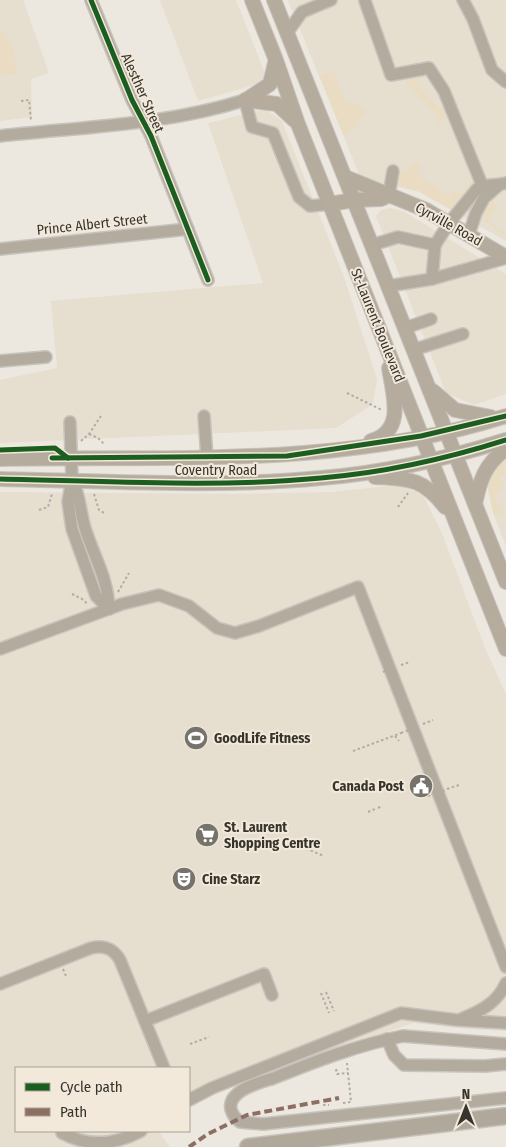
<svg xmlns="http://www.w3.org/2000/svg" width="506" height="1147" font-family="'Fira Sans Condensed',sans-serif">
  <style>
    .built { fill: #e6decf }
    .grass { fill: #eadcc2 }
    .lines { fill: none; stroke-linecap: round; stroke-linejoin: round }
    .minor-casing { stroke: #c7c3bd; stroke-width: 14 }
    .major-casing { stroke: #c7c3bd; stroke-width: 16 }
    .highway-casing { stroke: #c7c3bd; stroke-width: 19 }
    .path { stroke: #b1aca3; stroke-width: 2; stroke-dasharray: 2.5 2.5; stroke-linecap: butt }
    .minor { stroke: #b3ab9d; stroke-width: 11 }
    .major { stroke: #b5ac9d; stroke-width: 14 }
    .highway { stroke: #b0a89a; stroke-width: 16 }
    .path-bridge { stroke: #b1aca3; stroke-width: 2; stroke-dasharray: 2.5 2.5; stroke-linecap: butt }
    .quiet { stroke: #8d6e63; stroke-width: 4; stroke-dasharray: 8 4; stroke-linecap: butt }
    .cycleway-casing { stroke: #f2e9da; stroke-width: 8 }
    .cycleway { stroke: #1b5e20; stroke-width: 5 }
    .labels { text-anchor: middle; stroke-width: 4; stroke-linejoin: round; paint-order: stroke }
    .street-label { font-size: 14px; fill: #37342e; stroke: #f2e9da }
    .poi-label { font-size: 14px; font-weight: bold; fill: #37342e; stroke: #f2e9da; text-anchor: start }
  </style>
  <rect width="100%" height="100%" fill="#ece8e0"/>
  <g class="built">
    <polygon points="0,0 23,0 49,73 31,79 32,117 0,121"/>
    <polygon points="160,0 236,0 266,76 254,85 198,101"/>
    <polygon points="288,0 506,0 506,241 419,192 368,179 359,174"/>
    <polygon points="265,109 282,121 344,277 377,379 373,404 336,428 0,443 0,380 57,368 51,301 263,283 208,123"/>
    <polygon points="390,208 403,211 506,274 506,394 474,405 446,393 376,216 381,210"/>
    <polygon points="506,460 506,546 494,515 488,491 488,483"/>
    <polygon points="389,486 404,487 423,495 443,536 485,648 506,694 506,1031 466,1029 413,1023 207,1096 189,1108 189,1068 16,1068 16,1131 158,1131 170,1147 0,1147 0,492 234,494 331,492"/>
  </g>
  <g class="grass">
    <polygon points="0,28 14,52 17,73 0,75"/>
    <polygon points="333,71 345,103 356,103 366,112 353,131 350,129 344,136 320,76"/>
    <polygon points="406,76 425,76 416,82 439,109 446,105 453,122 444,118 437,127 439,117 402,77"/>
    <path d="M414,162L423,168L418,176L449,196L454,190L461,195L471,181L465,176L473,178C475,189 462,204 453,210L419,191L398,186L401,171L406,174Z"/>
    <polygon points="493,199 496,208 487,221 506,234 506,237 483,220 483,213"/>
    <path d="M506,460V465L503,466L506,474L500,478L502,490L494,494L502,514L494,515C487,493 485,473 506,460Z"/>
  </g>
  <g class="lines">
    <g class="minor-casing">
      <g id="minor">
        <polyline points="91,0 132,100 151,136 208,280"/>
        <polyline points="463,0 473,19 492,70 506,82"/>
        <polyline points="365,1 391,75 429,68 444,91 482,185"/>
        <polyline points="287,33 302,12 331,0"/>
        <path d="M0,136C81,127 167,125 245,100L252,127L273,133L299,197L310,206L330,204"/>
        <polyline points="389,195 393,171"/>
        <polyline points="469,234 476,213 484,198 499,185"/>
        <polyline points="372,245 398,237 435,245 432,279"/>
        <path d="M435,245L449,223L477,189C485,183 496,186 506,183"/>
        <polyline points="0,249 188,229"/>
        <polyline points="388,286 432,279 506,258"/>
        <polyline points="405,328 431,319"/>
        <polyline points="413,350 463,334"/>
        <polyline points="0,361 46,357"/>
        <polyline points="204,416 207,458"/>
        <polyline points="70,422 72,479 68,502 72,529 96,596 109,609"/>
        <path d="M72,479C80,495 80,511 85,528C94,557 108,578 109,609"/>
        <polyline points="0,649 122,604 159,595 189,606 217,628 235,633 259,626 358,587 506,967"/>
        <path d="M0,984L91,948C104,945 113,948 120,960L164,1068"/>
        <path d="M461,1019C481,1011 497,1003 506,983"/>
        <polyline points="145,1021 264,974 272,995"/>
        <polyline points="387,1039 394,1055 404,1065 485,1066 506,1064"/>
        <path d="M506,1044L403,1036C358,1045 316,1061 274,1078C262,1082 244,1086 235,1096C227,1105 231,1115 240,1122L263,1124L506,1098"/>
        <polyline points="189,1100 212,1088 401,1013 457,1020 506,1023"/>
        <path d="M62,1133C88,1147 115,1145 141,1131"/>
      </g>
    </g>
    <g class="major-casing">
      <g id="major">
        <polyline points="252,0 276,60 298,124 506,649"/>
        <polyline points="274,0 506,582"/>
        <polyline points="245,100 277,104 294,120"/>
        <polyline points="246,100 270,84 275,63"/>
        <polyline points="345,177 426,210 506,257"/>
        <polyline points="330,204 354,200 381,199 389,195"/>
        <polyline points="433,391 455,410 491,417"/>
        <path d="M371,441C406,431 393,395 389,368"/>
        <path d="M0,459C169,456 343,468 506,416"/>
        <path d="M375,477C409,479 423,478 445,507"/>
        <path d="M0,479C106,481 215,488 321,478C384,473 446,459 506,440"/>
        <path d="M475,504C480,480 485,464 506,449"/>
      </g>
    </g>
    <g class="highway-casing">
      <polyline id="highway" points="248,1147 506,1116"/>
    </g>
    <g class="path">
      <polyline points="21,101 29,100 31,121"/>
      <polyline points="347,393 382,410"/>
      <polyline points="89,434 98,438 104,444"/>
      <polyline points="81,441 89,434 101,416"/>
      <polyline points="94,494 99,510 106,514"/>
      <polyline points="398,507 408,493"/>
      <polyline points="39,510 48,507 52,494"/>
      <polyline points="118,592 129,573"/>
      <polyline points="72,594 84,600 87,604"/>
      <polyline points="401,665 410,662"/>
      <polyline points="423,724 433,720"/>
      <polyline points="395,736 399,741"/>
      <polyline points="353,751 401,733"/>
      <polyline points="447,789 459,785"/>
      <polyline points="378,808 382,806"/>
      <polyline points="368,812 375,809"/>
      <polyline points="294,841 295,844 324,856"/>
      <polyline points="63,969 66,976"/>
      <polyline points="326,992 334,1011"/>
      <polyline points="321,993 329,1013"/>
      <polyline points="190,1044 209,1037"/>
      <polyline points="336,1069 337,1074 348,1073"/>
      <polyline points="343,1103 351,1102 347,1063"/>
      <polyline points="323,1105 329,1105"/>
    </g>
    <use href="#minor" class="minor"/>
    <use href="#major" class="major"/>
    <use href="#highway" class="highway"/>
    <g class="path-bridge">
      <polyline points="383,672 396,667"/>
      <polyline points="401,733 419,726"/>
      <polyline points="428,796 446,790"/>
    </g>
    <polyline class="quiet" points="189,1147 208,1134 247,1115 339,1098"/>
    <g class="cycleway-casing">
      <g id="cycleway">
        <polyline points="91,0 132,100 151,136 208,280"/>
        <polyline points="0,450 55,448 68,458"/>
        <polyline points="52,458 287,456 421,436 506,416"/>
        <path d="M0,479C106,481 215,488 321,478C384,473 446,459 506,440"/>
      </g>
    </g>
    <use href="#cycleway" class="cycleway"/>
  </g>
  <defs>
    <g id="stadium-disc" transform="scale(1.25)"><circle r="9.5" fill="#76736c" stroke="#f2e9da"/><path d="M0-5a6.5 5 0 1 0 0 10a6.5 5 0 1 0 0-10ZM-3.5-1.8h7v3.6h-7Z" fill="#fff"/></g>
    <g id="civic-disc" transform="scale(1.25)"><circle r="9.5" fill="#76736c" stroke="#f2e9da"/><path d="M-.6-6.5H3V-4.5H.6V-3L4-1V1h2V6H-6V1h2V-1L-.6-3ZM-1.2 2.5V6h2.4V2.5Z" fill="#fff"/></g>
    <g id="supermarket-disc" transform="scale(1.25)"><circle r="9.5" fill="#76736c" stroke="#f2e9da"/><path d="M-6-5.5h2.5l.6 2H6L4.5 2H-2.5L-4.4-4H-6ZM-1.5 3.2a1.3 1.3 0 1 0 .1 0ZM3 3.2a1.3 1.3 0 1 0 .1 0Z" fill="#fff"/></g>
    <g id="theatre-disc" transform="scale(1.25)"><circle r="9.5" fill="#76736c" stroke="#f2e9da"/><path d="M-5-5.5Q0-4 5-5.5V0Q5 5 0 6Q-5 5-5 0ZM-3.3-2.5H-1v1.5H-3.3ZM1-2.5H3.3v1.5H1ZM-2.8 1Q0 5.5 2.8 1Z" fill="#fff"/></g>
  </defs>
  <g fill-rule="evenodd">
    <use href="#stadium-disc" x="196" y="738"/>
    <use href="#civic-disc" x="421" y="786"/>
    <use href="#supermarket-disc" x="207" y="835"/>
    <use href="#theatre-disc" x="184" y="879"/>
  </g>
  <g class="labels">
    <g class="street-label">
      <text transform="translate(143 93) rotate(66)" y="5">Alesther Street</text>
      <text transform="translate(92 224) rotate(-6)" y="5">Prince Albert Street</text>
      <text transform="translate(449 224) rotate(29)" y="5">Cyrville Road</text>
      <text transform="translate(378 325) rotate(68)" y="5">St-Laurent Boulevard</text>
      <text x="216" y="475">Coventry Road</text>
    </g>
    <g class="poi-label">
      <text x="214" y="743">GoodLife Fitness</text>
      <text x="404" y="791" text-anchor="end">Canada Post</text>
      <text x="224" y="832">St. Laurent<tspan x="224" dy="16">Shopping Centre</tspan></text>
      <text x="202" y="884">Cine Starz</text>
    </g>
  </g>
  <rect x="15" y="1067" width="175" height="65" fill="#f2e9da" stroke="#a7a195"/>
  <rect x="25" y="1083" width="25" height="8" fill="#1b5e20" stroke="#a7a195"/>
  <text x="60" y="1092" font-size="15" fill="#37342e">Cycle path</text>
  <rect x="25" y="1108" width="25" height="8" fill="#8d6e63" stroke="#a7a195"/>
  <text x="60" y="1117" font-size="15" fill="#37342e">Path</text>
  <g transform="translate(466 1107)" stroke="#f2e9da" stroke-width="4" paint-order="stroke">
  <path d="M0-4L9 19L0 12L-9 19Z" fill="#37342e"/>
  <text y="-8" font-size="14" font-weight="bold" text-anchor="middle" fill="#37342e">N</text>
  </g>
</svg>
